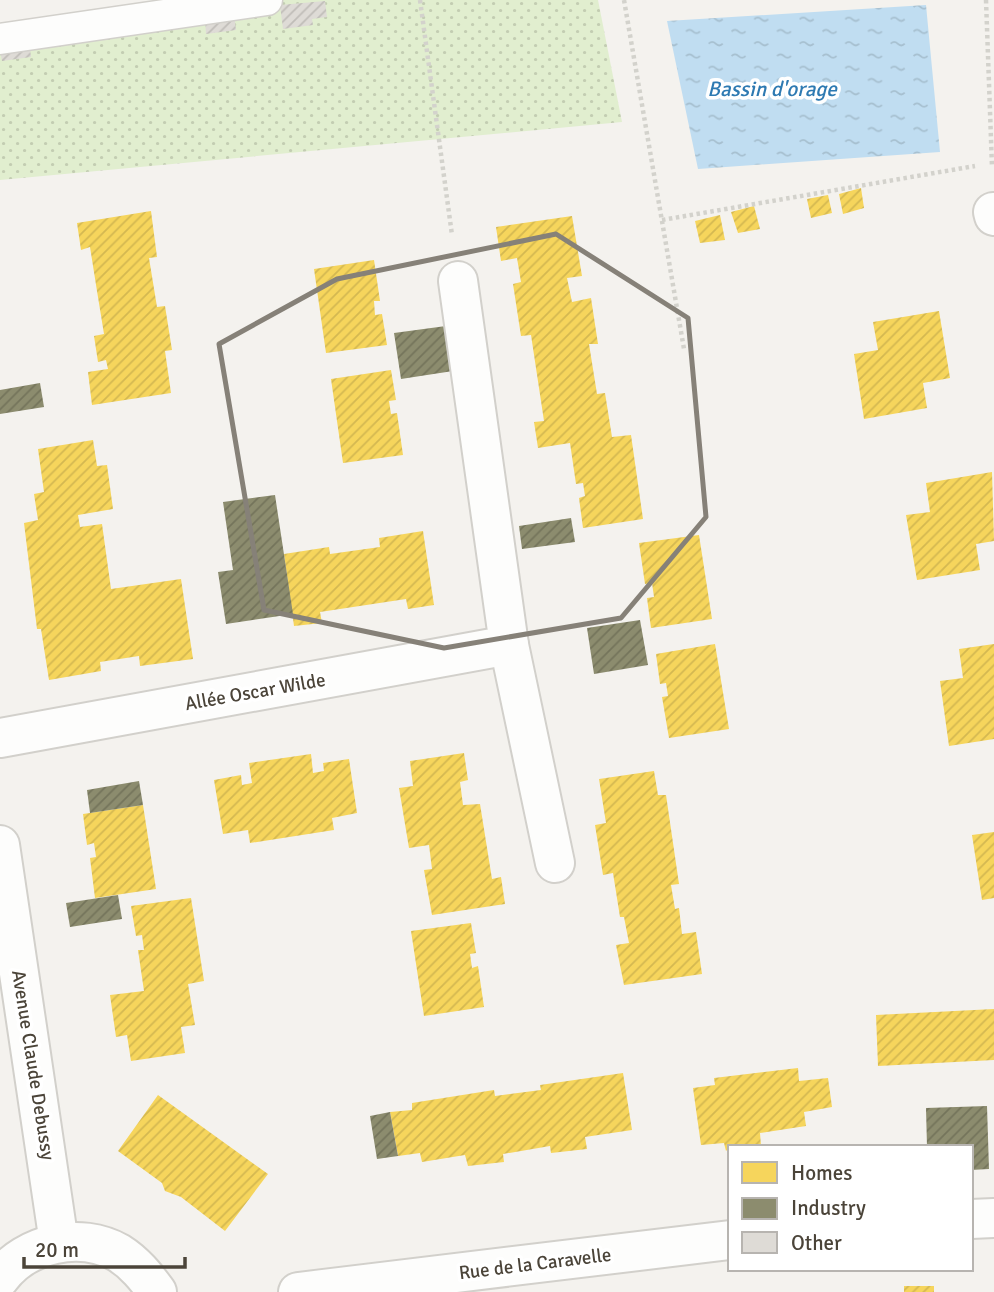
<svg xmlns="http://www.w3.org/2000/svg" width="994" height="1292" font-family="Signika,sans-serif">
  <style>
    .green { fill: url(#green-dots) }
    .water { fill: url(#water-ripples) }
    .homes { fill: url(#homes-hatch) }
    .industry { fill: url(#industry-hatch) }
    .building { fill: url(#building-hatch) }
    .lines { fill: none; stroke-linecap: round; stroke-linejoin: round }
    .service-casing { stroke: #d2d0cb; stroke-width: 33 }
    .minor-casing { stroke: #d2d0cb; stroke-width: 42 }
    .path { stroke: #d3d2cc; stroke-width: 4.5; stroke-dasharray: 3.5 3.5; stroke-linecap: butt }
    .service { stroke: #fdfdfc; stroke-width: 30 }
    .minor { stroke: #fdfdfc; stroke-width: 38 }
    .marked { fill: none; stroke: #868178; stroke-width: 5; stroke-linejoin: round }
    .labels { text-anchor: middle; stroke-width: 7; stroke-linejoin: round; paint-order: stroke }
    .street-label { font-size: 19px; fill: #4b4439; stroke: #fff }
    .water-label { font-size: 21px; font-style: italic; fill: #2e7ab2; stroke: #fff }
  </style>
  <defs>
    <pattern id="green-dots" width="8" height="8" patternUnits="userSpaceOnUse" patternTransform="scale(1.75)"><rect width="8" height="8" fill="#e1eecf"/><path d="M2 2h.1M6 6h.1" fill="none" stroke="#c3cdb2" stroke-width="1.8" stroke-linecap="round"/></pattern>
    <pattern id="water-ripples" width="26" height="14" patternUnits="userSpaceOnUse" patternTransform="scale(1.75)"><rect width="26" height="14" fill="#c0ddf1"/><path d="M2 4q2-2 4 0t4 0M15 11q2-2 4 0t4 0" fill="none" stroke="#a6bfcf"/></pattern>
    <pattern id="homes-hatch" width="6" height="6" patternUnits="userSpaceOnUse" patternTransform="scale(1.75)"><rect width="6" height="6" fill="#f6d55c"/><path d="M-1 1l2-2M0 6l6-6M5 7l2-2" fill="none" stroke="#d4b851"/></pattern>
    <pattern id="industry-hatch" width="6" height="6" patternUnits="userSpaceOnUse" patternTransform="scale(1.75)"><rect width="6" height="6" fill="#8c8c6e"/><path d="M-1 1l2-2M0 6l6-6M5 7l2-2" fill="none" stroke="#74745b"/></pattern>
    <pattern id="building-hatch" width="6" height="6" patternUnits="userSpaceOnUse" patternTransform="scale(1.75)"><rect width="6" height="6" fill="#dedbd6"/><path d="M-1 1l2-2M0 6l6-6M5 7l2-2" fill="none" stroke="#c0bdb8"/></pattern>
  </defs>
  <rect width="100%" height="100%" fill="#f4f2ee"/>
  <polygon class="green" points="209,0 598,0 622,122 0,180 0,29"/>
  <polygon class="water" points="926,5 940,152 698,169 667,21"/>
  <g class="homes">
    <polygon points="861,188 864,208 843,214 839,194"/>
    <polygon points="828,195 832,213 811,218 807,199"/>
    <polygon points="754,206 760,229 738,233 731,212"/>
    <polygon points="151,211 157,257 149,258 157,307 165,306 172,350 165,351 171,393 92,405 88,372 108,369 106,360 98,362 94,336 104,334 97,291 90,247 81,250 77,223"/>
    <polygon points="720,215 725,240 700,243 695,221"/>
    <polygon points="572,216 582,276 567,278 572,302 591,298 598,344 589,344 597,394 605,393 612,437 631,435 643,519 583,528 579,498 585,496 583,483 576,484 570,443 538,448 534,422 544,421 531,335 521,336 513,284 521,282 517,258 501,261 496,227"/>
    <polygon points="374,260 380,301 374,301 375,315 382,314 387,345 326,353 314,269"/>
    <polygon points="939,311 950,378 923,383 927,408 864,419 854,354 878,350 873,322"/>
    <polygon points="391,370 396,400 389,401 391,414 397,413 403,455 343,463 331,379"/>
    <polygon points="93,440 97,466 107,465 113,509 78,515 80,527 102,524 111,589 181,579 193,659 140,666 139,656 100,662 101,671 49,680 41,629 37,629 24,523 38,520 34,494 44,492 38,449"/>
    <polygon points="992,472 994,541 976,544 980,570 917,580 906,515 930,512 926,483"/>
    <polygon points="423,531 434,605 408,609 406,599 320,612 322,623 294,626 284,554 329,547 330,554 380,547 379,538"/>
    <polygon points="699,535 712,619 651,628 647,598 654,597 652,583 645,584 639,543"/>
    <polygon points="715,644 729,729 669,738 662,697 668,696 666,683 660,684 656,654"/>
    <polygon points="994,644 994,739 949,746 940,681 963,678 959,649"/>
    <polygon points="464,753 468,780 460,782 463,805 480,804 492,879 501,877 505,904 432,915 424,870 432,869 429,845 409,848 399,788 413,786 410,761"/>
    <polygon points="311,754 313,773 324,771 323,763 349,759 357,813 332,818 334,830 250,843 248,830 223,834 214,780 241,775 242,785 252,783 249,763"/>
    <polygon points="654,771 658,795 666,795 679,884 671,885 675,909 679,908 682,934 696,932 702,974 624,985 616,945 629,943 624,917 620,917 613,873 603,875 595,825 606,823 599,779"/>
    <polygon points="143,805 156,889 95,898 90,858 96,857 94,843 87,845 83,814"/>
    <polygon points="994,832 994,898 982,900 972,835"/>
    <polygon points="191,898 204,981 188,984 195,1025 181,1027 185,1053 131,1061 127,1035 116,1037 110,995 144,991 138,950 144,950 142,935 136,936 131,906"/>
    <polygon points="471,923 476,953 470,954 472,968 478,966 484,1007 424,1016 411,931"/>
    <polygon points="994,1009 994,1060 878,1066 876,1015"/>
    <polygon points="798,1068 799,1081 828,1078 832,1107 804,1112 806,1126 760,1133 761,1146 730,1147 726,1151 724,1143 701,1145 693,1088 715,1085 714,1078"/>
    <polygon points="623,1073 632,1130 585,1137 587,1149 551,1153 550,1146 503,1154 504,1162 468,1166 465,1155 422,1162 420,1153 398,1156 390,1112 412,1110 412,1103 494,1090 495,1096 541,1090 540,1085"/>
    <polygon points="158,1095 268,1174 225,1231 181,1197 165,1191 162,1183 118,1151"/>
    <rect x="904" y="1286" width="30" height="6"/>
  </g>
  <g class="industry">
    <polygon points="446,326 453,371 401,379 394,333"/>
    <polygon points="40,383 44,407 0,414 0,390"/>
    <polygon points="275,495 293,614 226,624 218,572 233,570 223,502"/>
    <polygon points="571,518 575,542 522,549 519,526"/>
    <polygon points="640,620 648,665 594,674 587,628"/>
    <polygon points="139,781 143,805 90,813 87,790"/>
    <polygon points="118,895 122,919 70,927 66,903"/>
    <polygon points="987,1106 989,1169 971,1170 971,1147 927,1147 926,1108"/>
    <polygon points="390,1112 398,1156 377,1159 370,1116"/>
  </g>
  <g class="building">
    <polygon points="325,1 327,17 312,19 313,25 283,29 280,5"/>
    <polygon points="234,14 236,30 206,34 205,17"/>
    <polygon points="29,41 31,57 2,61 0,50"/>
  </g>
  <g class="lines">
    <g class="service-casing">
      <polyline id="service" points="0,39 267,0"/>
    </g>
    <g class="minor-casing">
      <g id="minor">
        <polyline points="993,212 994,216"/>
        <polyline points="509,645 555,863"/>
        <polyline points="0,738 509,645 458,281"/>
        <polyline points="0,845 59,1243"/>
        <polyline points="971,1219 994,1218"/>
        <path d="M0,1278C26,1243 80,1231 119,1253C135,1263 146,1277 157,1292"/>
        <polyline points="298,1292 730,1240"/>
      </g>
    </g>
    <g class="path">
      <polyline points="420,0 452,235"/>
      <polyline points="624,0 684,349"/>
      <polyline points="986,0 992,167"/>
      <polyline points="662,220 975,166"/>
    </g>
    <use href="#service" class="service"/>
    <use href="#minor" class="minor"/>
  </g>
  <path class="marked" d="M556,234L688,318L706,517L621,618L444,648L264,610L219,344L337,279Z"/>
  <g class="labels">
    <g class="street-label">
      <text transform="translate(255 691) rotate(-10)" y="7">Allée Oscar Wilde</text>
      <text transform="translate(34 1065) rotate(81)" y="7">Avenue Claude Debussy</text>
      <text transform="translate(535 1263) rotate(-7)" y="7">Rue de la Caravelle</text>
    </g>
    <g class="water-label">
      <text x="772" y="96">Bassin d'orage</text>
    </g>
  </g>
  <rect x="728" y="1145" width="245" height="126" fill="#ffffff" stroke="#b7b4b0" stroke-width="2"/>
  <rect x="742" y="1162" width="35" height="21" fill="#f6d55c" stroke="#b7b4b0" stroke-width="2"/>
  <text x="791" y="1180" font-size="21" fill="#4b4439">Homes</text>
  <rect x="742" y="1198" width="35" height="21" fill="#8c8c6e" stroke="#b7b4b0" stroke-width="2"/>
  <text x="791" y="1215" font-size="21" fill="#4b4439">Industry</text>
  <rect x="742" y="1232" width="35" height="21" fill="#dedbd6" stroke="#b7b4b0" stroke-width="2"/>
  <text x="791" y="1250" font-size="21" fill="#4b4439">Other</text>
  <path d="M24 1257v10h161v-10" fill="none" stroke="#4b4439" stroke-width="3.5"/>
  <text x="35" y="1257" font-size="21" fill="#4b4439" stroke="#ffffff" stroke-width="5" paint-order="stroke">20 m</text>
</svg>
